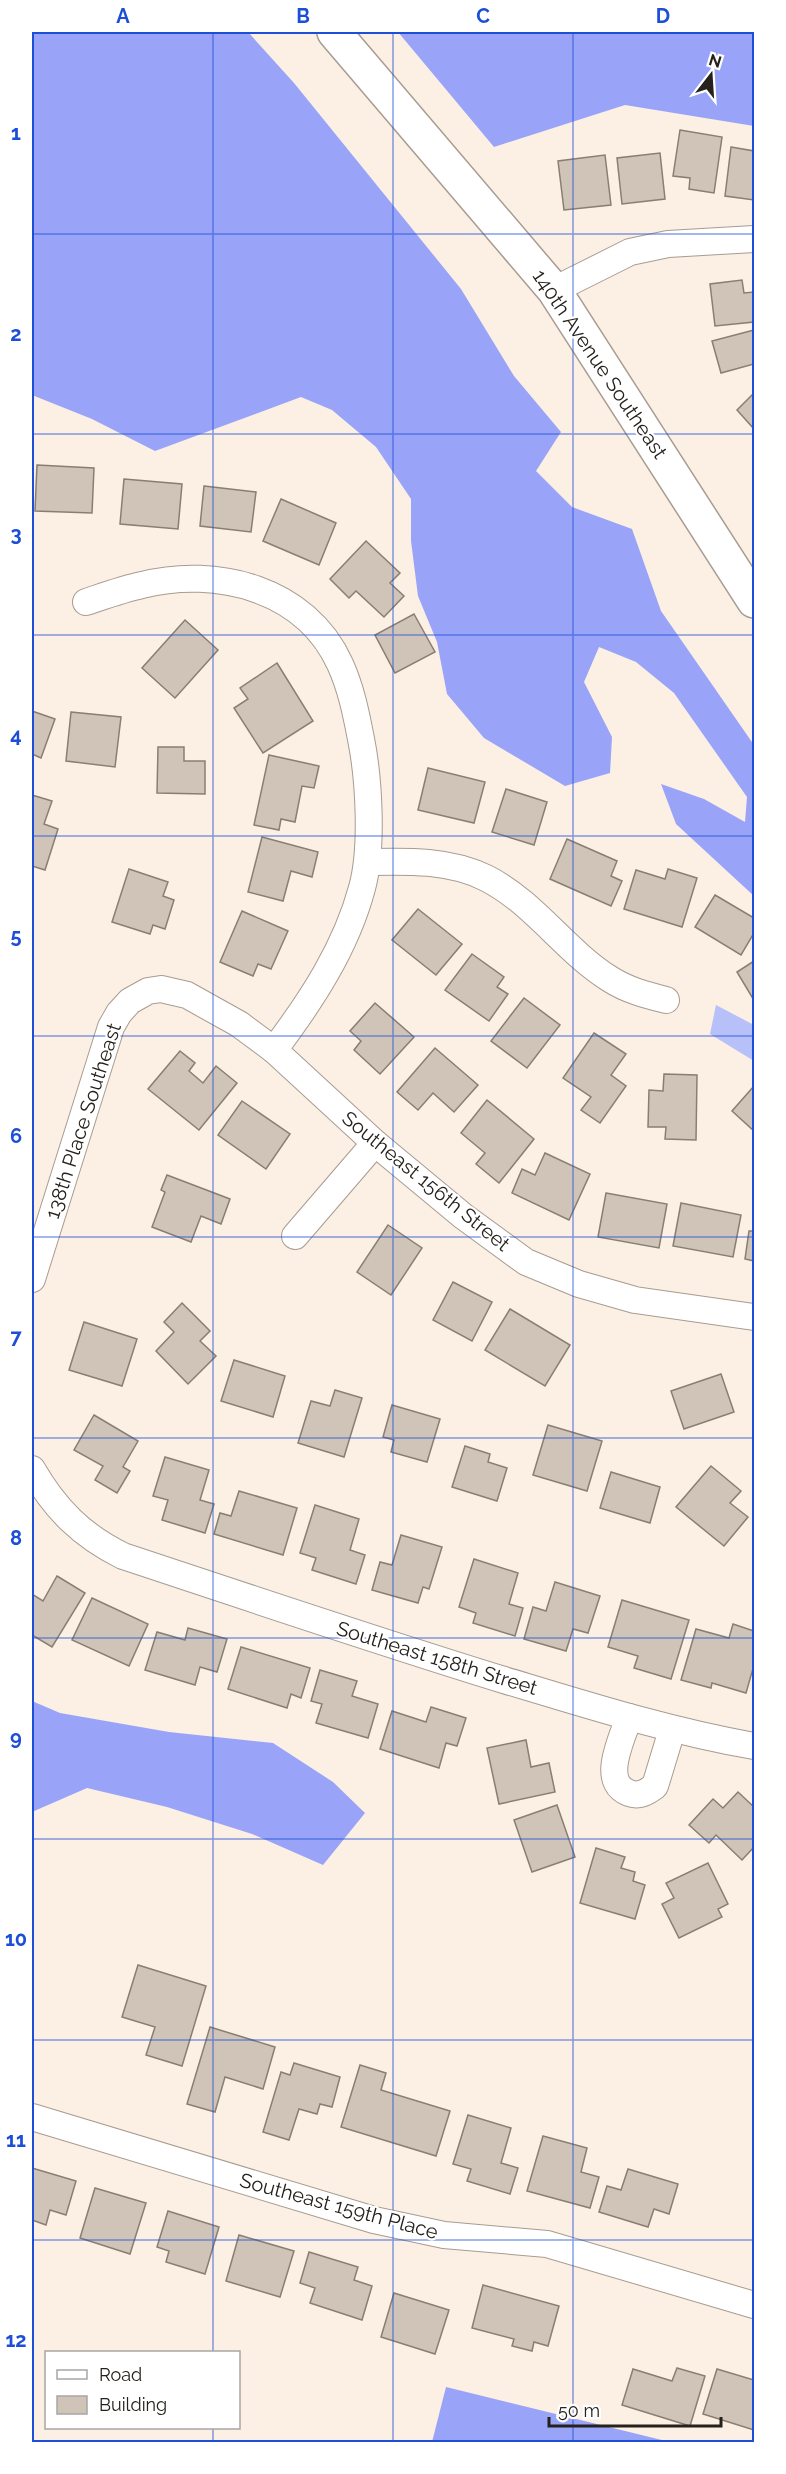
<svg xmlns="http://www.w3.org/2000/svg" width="786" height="2474" font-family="Raleway,sans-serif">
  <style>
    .green { fill: #b7c0f9 }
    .forest { fill: #99a4f9 }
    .building { fill: #d0c4b8; stroke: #897e73; stroke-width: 1.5 }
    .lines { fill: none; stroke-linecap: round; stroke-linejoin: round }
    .minor-casing { stroke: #a89c91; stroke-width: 28 }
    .secondary-casing { stroke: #a89c91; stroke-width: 36 }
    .minor { stroke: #fff; stroke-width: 26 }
    .secondary { stroke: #fff; stroke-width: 33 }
    .grid { fill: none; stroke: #1d4ed8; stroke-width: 1.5; stroke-opacity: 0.55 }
    .labels { text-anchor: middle; stroke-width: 4.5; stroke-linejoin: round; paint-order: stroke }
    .street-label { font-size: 20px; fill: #25211c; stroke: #fff }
    .neatline { fill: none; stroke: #1d4ed8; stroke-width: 2 }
    .grid-label { font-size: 20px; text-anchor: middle; font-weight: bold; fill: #1d4ed8 }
  </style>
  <rect width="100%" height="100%" fill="#fcefe3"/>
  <polygon class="green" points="716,1005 754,1025 754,1061 710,1034"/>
  <g class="forest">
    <polygon points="32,32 248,32 294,83 461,289 514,376 561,432 536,471 572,507 632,529 661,611 754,745 754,896 676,824 661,784 704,799 745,822 747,797 674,693 636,662 599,647 584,682 612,737 610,773 565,786 484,738 447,694 437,642 418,596 411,541 411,499 376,447 332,410 301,397 155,451 92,419 32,395"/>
    <polygon points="398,32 754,32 754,126 625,105 494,147"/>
    <polygon points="32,1701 60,1713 169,1732 273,1743 333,1782 365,1813 323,1865 252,1834 167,1807 87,1788 32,1812"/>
    <polygon points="446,2387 670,2442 432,2442"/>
  </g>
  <g class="building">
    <polygon points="680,130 722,137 714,193 689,189 690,178 673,176"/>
    <polygon points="731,147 754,151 754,200 725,196"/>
    <polygon points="660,153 665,199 622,204 617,158"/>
    <polygon points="605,155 611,205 564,210 558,161"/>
    <polygon points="742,280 744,293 754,292 754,322 715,326 710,284"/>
    <polygon points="754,330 754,364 721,373 712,341"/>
    <polygon points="754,393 754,429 737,410"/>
    <polygon points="37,465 94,468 92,513 35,511"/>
    <polygon points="124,479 182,484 178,529 120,524"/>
    <polygon points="204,486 256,492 251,532 200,526"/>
    <polygon points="281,499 336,523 319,565 263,541"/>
    <polygon points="366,541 400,573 390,583 404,596 384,617 356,591 349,598 330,579"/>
    <polygon points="414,614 435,652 395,673 375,635"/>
    <polygon points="185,620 218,650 175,698 142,668"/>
    <polygon points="277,663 313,721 263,753 234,708 248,699 240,688"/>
    <polygon points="32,711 55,719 41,758 32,754"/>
    <polygon points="71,712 121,717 115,767 66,761"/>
    <polygon points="158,747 184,747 184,761 205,761 205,794 157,793"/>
    <polygon points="269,755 319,766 314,788 302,786 295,822 281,819 279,830 254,825"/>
    <polygon points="428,768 485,782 474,823 418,810"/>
    <polygon points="506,789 547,802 534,845 492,832"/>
    <polygon points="32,795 52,801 44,824 58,829 45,870 32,866"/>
    <polygon points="262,837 318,852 312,877 291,871 283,901 248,892"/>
    <polygon points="567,839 617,861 611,876 622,881 611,906 550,879"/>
    <polygon points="129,869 168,882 163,896 174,900 165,929 153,925 150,934 112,922"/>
    <polygon points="668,869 697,878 682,927 624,909 636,870 665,879"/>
    <polygon points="715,895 754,918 754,933 741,955 695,927"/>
    <polygon points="418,909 462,944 436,975 392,940"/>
    <polygon points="242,911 288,931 271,969 258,964 253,976 220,962"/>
    <polygon points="472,954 504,977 497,987 508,994 489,1021 445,990"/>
    <polygon points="754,961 754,995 752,997 737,972"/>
    <polygon points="524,998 560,1025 527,1068 491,1041"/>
    <polygon points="375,1003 414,1037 380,1074 354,1050 361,1041 350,1031"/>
    <polygon points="594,1033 626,1054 611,1075 626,1086 600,1123 581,1110 591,1097 563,1078"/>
    <polygon points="435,1048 478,1085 454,1112 433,1093 418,1110 397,1092"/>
    <polygon points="180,1051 195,1063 189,1071 203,1083 216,1066 237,1083 199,1130 148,1089"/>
    <polygon points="664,1074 697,1075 696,1140 665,1139 666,1127 648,1127 649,1090 663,1091"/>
    <polygon points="754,1086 754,1131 732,1111"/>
    <polygon points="487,1100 534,1139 499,1183 476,1164 485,1153 461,1133"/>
    <polygon points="242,1101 290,1134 266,1169 218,1135"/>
    <polygon points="545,1153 590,1174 569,1220 512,1193 522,1169 535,1175"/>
    <polygon points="167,1175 230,1199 221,1224 201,1216 191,1242 152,1227 165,1192 161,1190"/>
    <polygon points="606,1193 667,1204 659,1248 598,1237"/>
    <polygon points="681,1203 741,1215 733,1257 673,1246"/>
    <polygon points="388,1225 422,1248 391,1295 357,1272"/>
    <polygon points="749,1231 754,1231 754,1261 745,1259"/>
    <polygon points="453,1282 492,1302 472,1341 433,1320"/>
    <polygon points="182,1303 210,1331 200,1341 216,1356 188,1384 156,1351 174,1332 164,1322"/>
    <polygon points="510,1309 570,1345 545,1386 485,1350"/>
    <polygon points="84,1322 137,1339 122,1386 69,1370"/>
    <polygon points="234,1360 285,1376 273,1417 221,1401"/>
    <polygon points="721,1374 734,1412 684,1429 671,1391"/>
    <polygon points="335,1390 362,1398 344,1457 298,1443 311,1401 330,1406"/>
    <polygon points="392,1405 440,1419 427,1462 391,1452 394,1440 383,1437"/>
    <polygon points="94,1415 138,1441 123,1467 130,1471 117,1493 95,1480 103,1466 74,1450"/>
    <polygon points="548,1425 602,1441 587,1491 533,1475"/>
    <polygon points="465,1446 490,1454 488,1462 507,1468 497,1501 452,1487"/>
    <polygon points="165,1457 209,1470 200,1500 214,1504 205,1533 162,1520 168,1500 153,1496"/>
    <polygon points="711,1466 741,1491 730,1503 748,1517 724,1546 676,1507"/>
    <polygon points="611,1472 660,1487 650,1523 600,1508"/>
    <polygon points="239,1491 297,1508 283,1555 214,1534 220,1513 231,1516"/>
    <polygon points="315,1505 359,1519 350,1550 365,1555 356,1584 312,1570 316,1558 300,1553"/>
    <polygon points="401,1535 442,1547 429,1589 423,1587 418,1603 372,1590 380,1562 392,1565"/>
    <polygon points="474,1559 518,1573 509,1604 523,1608 515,1636 473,1623 476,1613 459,1607"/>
    <polygon points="57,1576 85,1593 52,1647 32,1635 32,1594 43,1601"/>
    <polygon points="555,1582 600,1596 588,1633 573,1629 566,1651 524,1639 533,1607 546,1611"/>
    <polygon points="92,1598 148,1624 129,1666 72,1640"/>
    <polygon points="622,1600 689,1620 671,1679 634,1668 638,1656 608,1647"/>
    <polygon points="733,1624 754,1631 754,1665 746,1693 712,1683 711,1688 681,1680 696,1629 729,1638"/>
    <polygon points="188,1628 227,1639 217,1672 200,1667 195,1685 145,1670 157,1632 185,1640"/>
    <polygon points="241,1647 310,1668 301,1698 291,1694 287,1708 228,1689"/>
    <polygon points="320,1670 357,1681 352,1696 378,1704 368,1738 316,1723 322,1704 311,1701"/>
    <polygon points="431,1707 466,1718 457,1746 446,1743 439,1768 380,1749 392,1711 426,1722"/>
    <polygon points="526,1740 531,1767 549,1763 555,1792 499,1804 487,1748"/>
    <polygon points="738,1792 754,1807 754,1847 742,1860 716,1835 709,1843 689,1825 713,1799 723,1808"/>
    <polygon points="557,1805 575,1857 532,1872 514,1820"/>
    <polygon points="596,1848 625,1857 621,1868 635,1872 633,1881 645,1885 635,1919 580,1903"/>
    <polygon points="708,1863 728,1904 718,1909 722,1917 679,1938 662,1904 674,1898 666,1883"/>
    <polygon points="138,1965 206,1986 182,2066 146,2055 155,2027 122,2017"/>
    <polygon points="210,2027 275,2047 263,2089 225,2077 215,2112 187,2104"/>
    <polygon points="294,2063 340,2077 332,2107 320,2104 317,2114 299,2109 289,2140 263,2132 281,2072 290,2075"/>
    <polygon points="360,2065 386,2073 381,2090 450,2111 436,2156 341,2127"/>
    <polygon points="468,2115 511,2128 501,2163 518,2168 510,2194 467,2181 471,2169 453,2164"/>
    <polygon points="543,2136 587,2148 581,2172 599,2177 590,2208 527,2191"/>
    <polygon points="32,2168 76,2181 66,2215 50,2210 46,2225 32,2220"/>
    <polygon points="628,2169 678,2184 669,2214 654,2209 648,2227 599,2212 607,2186 621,2190"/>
    <polygon points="95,2188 146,2203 130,2254 80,2238"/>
    <polygon points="168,2211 219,2227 205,2274 166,2262 169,2251 157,2247"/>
    <polygon points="239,2235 294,2251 280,2297 226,2281"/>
    <polygon points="309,2252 358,2267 354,2280 372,2286 362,2320 310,2303 315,2288 300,2283"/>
    <polygon points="483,2285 559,2306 548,2346 534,2342 532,2351 512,2346 514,2339 472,2328"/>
    <polygon points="394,2293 449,2310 435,2354 381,2337"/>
    <polygon points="677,2368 705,2376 690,2426 622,2405 633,2369 672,2381"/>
    <polygon points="717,2369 754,2380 754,2430 703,2414"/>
  </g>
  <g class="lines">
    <g class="minor-casing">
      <g id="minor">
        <polyline points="554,290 630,252 668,244 754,239"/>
        <path d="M86,602C104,596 123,589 142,585C217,566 306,589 340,664C351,688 356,713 361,739C369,779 373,848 362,888C346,948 311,1001 274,1050"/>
        <path d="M369,862C408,861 450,860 486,878C534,902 565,951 610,979C627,990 646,995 666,1000"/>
        <polyline points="295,1236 375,1143"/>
        <polyline points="32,1279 111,1027 119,1013 130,1001 148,991 161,989 187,995 239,1024 274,1050 375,1143 463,1216 526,1262 579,1284 635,1300 754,1317"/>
        <path d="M32,1469C55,1509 82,1536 123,1556C250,1598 377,1641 504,1680C587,1705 669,1731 754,1746"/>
        <path d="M629,1717C623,1737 599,1782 629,1793C639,1797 647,1792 655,1786L672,1730"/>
        <polyline points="32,2117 374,2220 444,2235 547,2244 754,2305"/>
      </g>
    </g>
    <g class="secondary-casing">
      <polyline id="secondary" points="334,32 554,290 754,601"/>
    </g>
    <use href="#minor" class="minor"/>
    <use href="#secondary" class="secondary"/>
  </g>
  <path class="grid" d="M213,32V2352M393,32V2442M573,32V2442M32,234H754M32,434H754M32,635H754M32,836H754M32,1036H754M32,1237H754M32,1438H754M32,1638H754M32,1839H754M32,2040H754M32,2240H754M213,2428V2442"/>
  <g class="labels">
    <g class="street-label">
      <text transform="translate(600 364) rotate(56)" y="7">140th Avenue Southeast</text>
      <text transform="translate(83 1121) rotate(-72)" y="7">138th Place Southeast</text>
      <text transform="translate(426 1181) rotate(39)" y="7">Southeast 156th Street</text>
      <text transform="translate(437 1658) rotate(17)" y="7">Southeast 158th Street</text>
      <text transform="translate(339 2206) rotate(15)" y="7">Southeast 159th Place</text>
    </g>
  </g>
  <rect width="786" height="2474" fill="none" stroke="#ffffff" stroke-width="66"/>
  <rect x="45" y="2351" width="195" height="78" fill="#ffffff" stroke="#a8a6a4" stroke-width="1.5"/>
  <rect x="57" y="2370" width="30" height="9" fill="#ffffff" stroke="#a8a6a4" stroke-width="1.5"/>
  <text x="99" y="2381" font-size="18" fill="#25211c">Road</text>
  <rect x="57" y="2396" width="30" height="18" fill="#d0c4b8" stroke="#a8a6a4" stroke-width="1.5"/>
  <text x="99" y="2411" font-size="18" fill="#25211c">Building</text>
  <g transform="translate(711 75) rotate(17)" stroke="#ffffff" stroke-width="4.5" paint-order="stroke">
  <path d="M0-4.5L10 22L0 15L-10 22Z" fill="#25211c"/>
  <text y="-9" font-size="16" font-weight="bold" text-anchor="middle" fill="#25211c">N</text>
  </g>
  <path d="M549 2417v9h172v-9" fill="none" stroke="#25211c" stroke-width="3"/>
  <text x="558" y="2417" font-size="18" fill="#25211c" stroke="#ffffff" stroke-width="4.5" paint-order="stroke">50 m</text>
  <rect x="33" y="33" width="720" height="2408" class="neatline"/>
  <g class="grid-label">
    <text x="123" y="23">A</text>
    <text x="303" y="23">B</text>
    <text x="483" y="23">C</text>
    <text x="663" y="23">D</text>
    <text x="16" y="140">1</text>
    <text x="16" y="341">2</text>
    <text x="16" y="541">3</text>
    <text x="16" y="742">4</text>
    <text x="16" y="943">5</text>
    <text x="16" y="1143">6</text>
    <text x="16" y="1344">7</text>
    <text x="16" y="1545">8</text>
    <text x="16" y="1745">9</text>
    <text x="16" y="1946">10</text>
    <text x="16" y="2147">11</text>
    <text x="16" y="2347">12</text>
  </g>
</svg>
